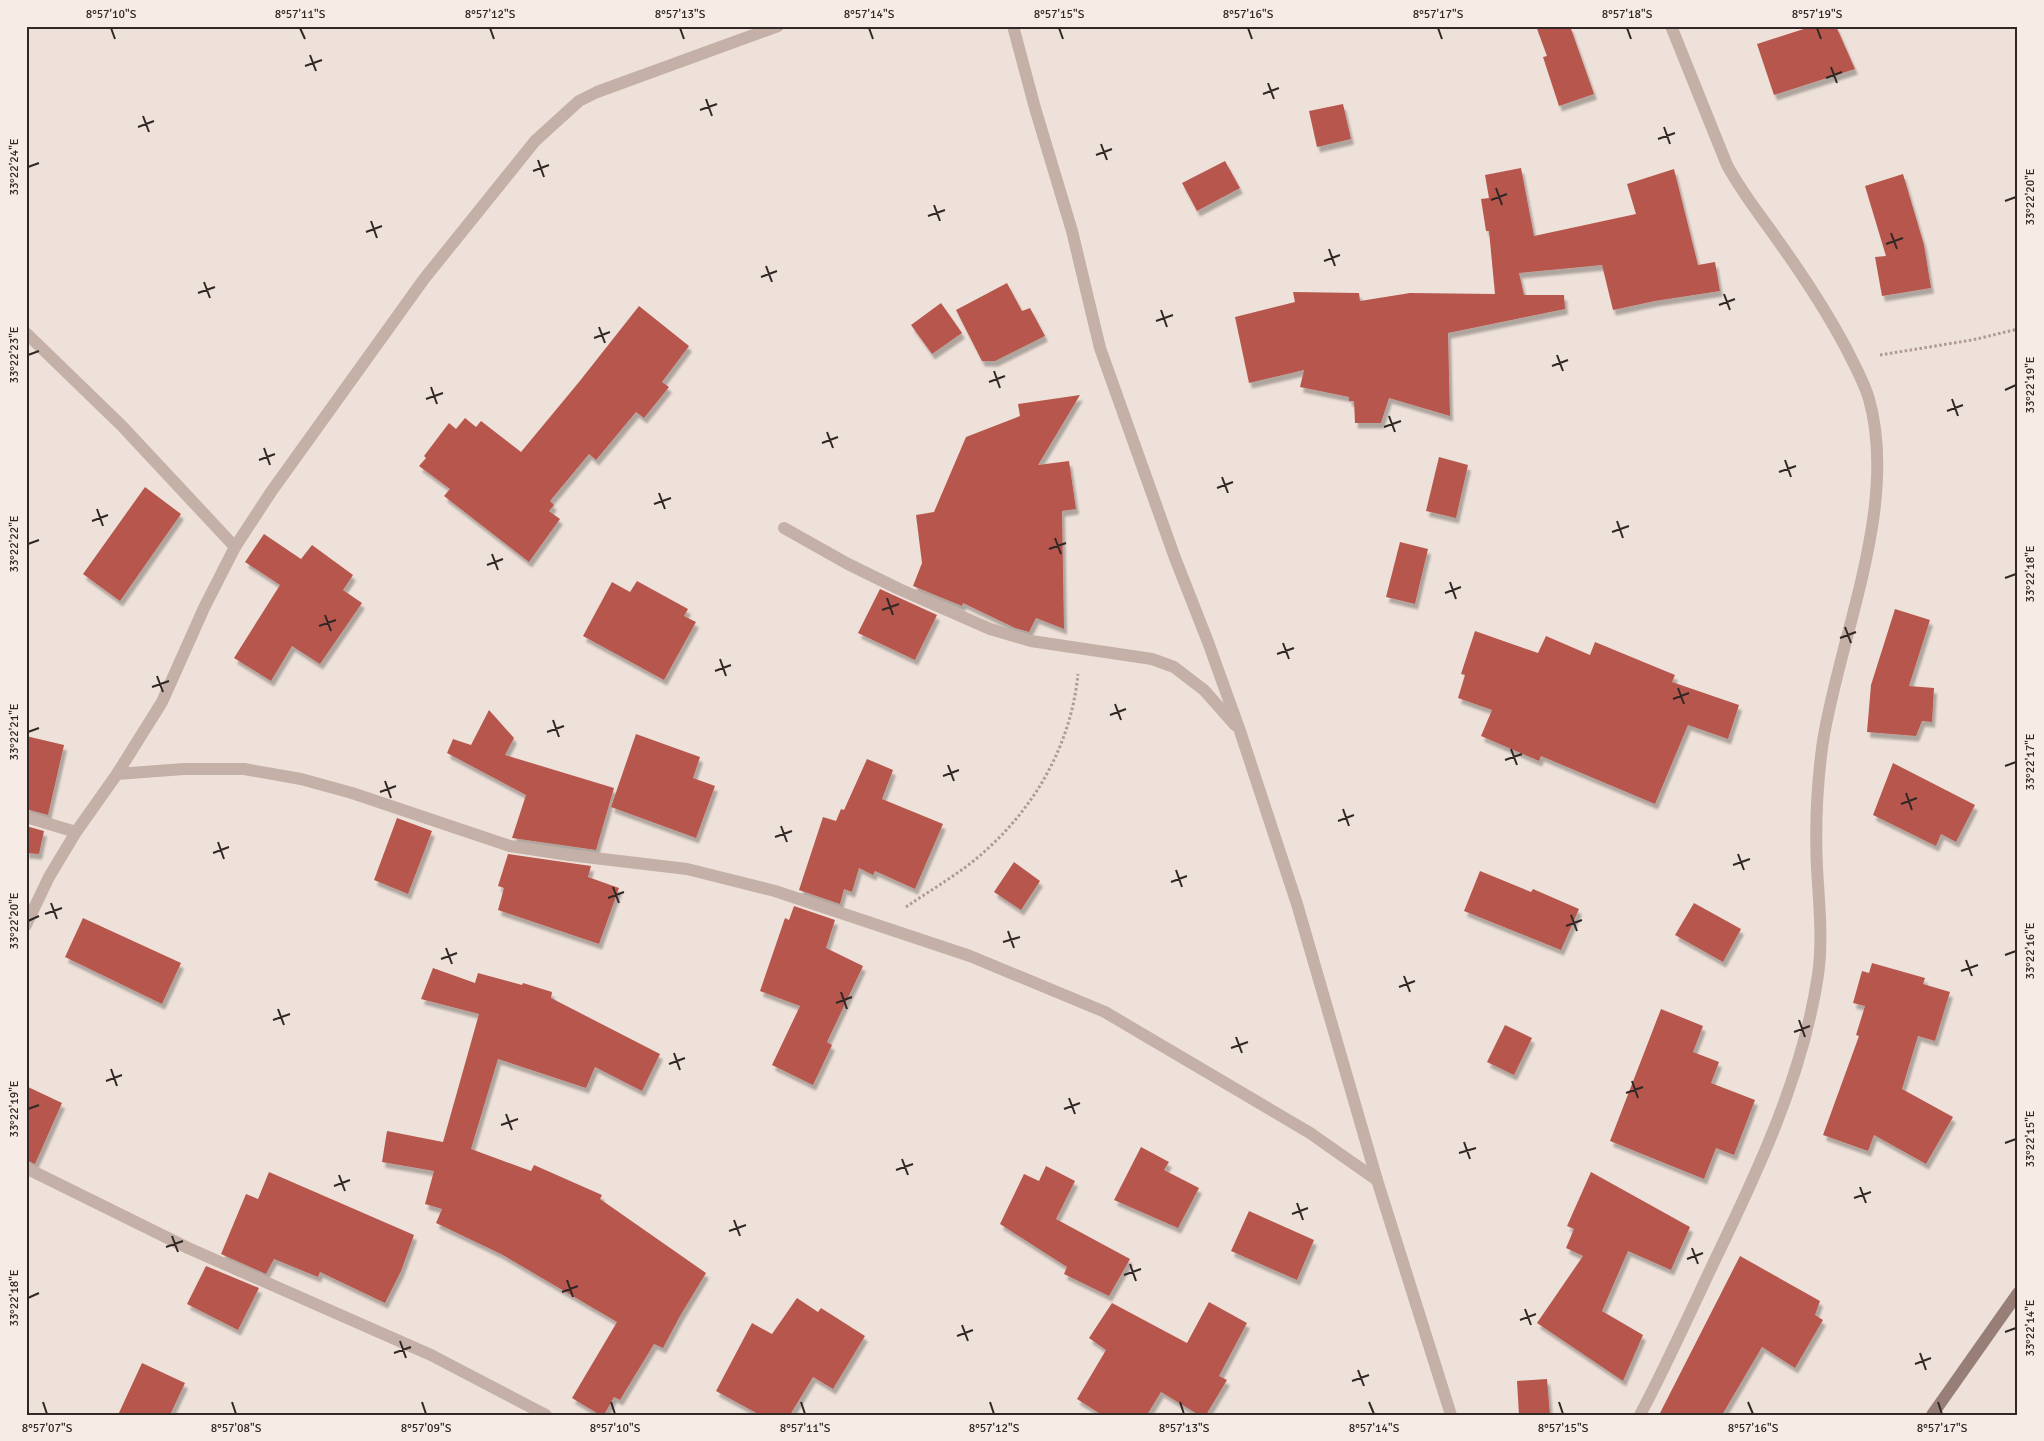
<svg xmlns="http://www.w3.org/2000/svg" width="2044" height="1441" font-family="Signika,sans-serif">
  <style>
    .building { fill: #b7574d; filter: url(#shadow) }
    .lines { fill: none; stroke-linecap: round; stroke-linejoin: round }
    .path { stroke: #af9a91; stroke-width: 3; stroke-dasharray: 2.5 2.5; stroke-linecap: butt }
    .minor { stroke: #c4b0a7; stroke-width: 12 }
    .secondary { stroke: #977f78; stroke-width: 12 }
    .ticks { fill: none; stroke: #312826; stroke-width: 2 }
    .neatline { fill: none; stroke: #312826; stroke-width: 2 }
    .ticks-label { font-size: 12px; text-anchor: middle; fill: #312826 }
  </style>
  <defs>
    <filter id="shadow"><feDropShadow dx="3" dy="5.5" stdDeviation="1" flood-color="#0004"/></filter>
  </defs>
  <rect width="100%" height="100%" fill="#eee1d9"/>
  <g class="building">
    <polygon points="1536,26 1570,26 1594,94 1559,106 1543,57 1547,56"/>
    <polygon points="1813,26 1836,26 1855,69 1774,95 1757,44"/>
    <polygon points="1343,104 1351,139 1317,147 1309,111"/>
    <polygon points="1225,161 1240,188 1197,211 1182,183"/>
    <polygon points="1521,168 1534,236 1636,214 1627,184 1674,169 1698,265 1715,262 1720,291 1655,301 1613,310 1602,265 1519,273 1524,295 1564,295 1565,309 1448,333 1450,416 1389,398 1381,423 1355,423 1354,401 1349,401 1349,397 1300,387 1304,370 1249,383 1235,317 1295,302 1293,292 1359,293 1360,301 1410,293 1495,294 1489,231 1486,231 1481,199 1489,198 1485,175"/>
    <polygon points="1903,174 1924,245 1931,288 1882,296 1875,257 1886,256 1865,186"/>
    <polygon points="1007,283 1022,311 1030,308 1045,336 995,361 982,361 956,310"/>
    <polygon points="941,303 962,333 932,354 911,325"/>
    <polygon points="639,306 689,346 662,382 669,387 644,418 636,412 596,460 589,454 550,501 554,505 549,511 560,519 529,562 444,496 450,489 419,466 426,458 424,456 449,423 456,429 465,418 476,427 481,421 521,452 579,382"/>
    <polygon points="1080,395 1038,465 1069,461 1076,509 1062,511 1064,629 1036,618 1029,632 1015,628 963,603 962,606 913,586 922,563 916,515 934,512 966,437 1020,416 1018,404"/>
    <polygon points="1439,457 1468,465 1456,518 1426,511"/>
    <polygon points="145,487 181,514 120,601 83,574"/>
    <polygon points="264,534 301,559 312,545 353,575 343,590 362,603 320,664 292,646 271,681 234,658 280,585 245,562"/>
    <polygon points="1400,542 1428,549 1415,604 1386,597"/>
    <polygon points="637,581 688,609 684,616 696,622 664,680 583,636 612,582 630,592"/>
    <polygon points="880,589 937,615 915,660 858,633"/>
    <polygon points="1895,609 1930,620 1909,686 1934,688 1932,722 1922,721 1916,736 1867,732 1871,685"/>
    <polygon points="1475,631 1538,653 1546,636 1590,655 1595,642 1675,675 1672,682 1739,705 1728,739 1688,725 1655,804 1541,756 1539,761 1481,736 1492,710 1458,698 1465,675 1461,674"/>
    <polygon points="489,710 514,738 505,755 614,788 596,850 512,838 526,795 447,753 453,739 471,745"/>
    <polygon points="636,734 700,757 693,778 715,786 696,838 611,807"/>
    <polygon points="26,736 64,745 48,815 26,809"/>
    <polygon points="867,759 893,770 882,799 943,824 915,889 875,871 873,875 859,868 852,892 844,889 840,904 799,890 823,817 836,821 841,809 844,810"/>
    <polygon points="1893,763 1975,805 1956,842 1941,834 1936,846 1873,815"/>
    <polygon points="397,818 432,831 408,894 374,880"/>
    <polygon points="26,826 44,831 39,854 26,853"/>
    <polygon points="508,854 591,866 588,877 619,888 599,944 498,910 504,888 498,886"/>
    <polygon points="1014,862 1040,881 1021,910 994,892"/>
    <polygon points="1480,871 1531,892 1533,889 1579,909 1561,950 1464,911"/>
    <polygon points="1694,903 1741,929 1723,962 1675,935"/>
    <polygon points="794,906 835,920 826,948 863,966 827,1042 832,1045 813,1085 772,1065 800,1006 760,991 785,918 789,920"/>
    <polygon points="83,918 181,963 162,1004 65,957"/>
    <polygon points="1872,963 1925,978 1923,984 1950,992 1935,1041 1918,1036 1902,1089 1953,1117 1926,1164 1874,1135 1868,1151 1823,1135 1859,1036 1856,1035 1865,1006 1853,1003 1862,971 1869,973"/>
    <polygon points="433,968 475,983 478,973 522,985 523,983 552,992 551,998 660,1054 642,1091 595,1067 586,1088 498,1059 471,1149 531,1171 534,1165 602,1195 600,1199 706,1273 680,1316 663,1348 654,1344 620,1400 614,1397 604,1415 600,1415 572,1398 617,1322 501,1254 436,1223 442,1209 425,1204 434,1171 382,1162 387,1131 443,1142 479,1014 421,999"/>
    <polygon points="1661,1009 1703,1026 1693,1052 1719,1062 1711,1083 1755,1100 1734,1155 1716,1148 1704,1179 1610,1141"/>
    <polygon points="1505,1025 1532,1038 1514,1075 1487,1062"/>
    <polygon points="26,1086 62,1103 35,1164 26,1160"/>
    <polygon points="1141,1147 1169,1162 1164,1170 1199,1188 1178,1228 1114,1200"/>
    <polygon points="1046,1166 1075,1181 1056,1219 1130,1259 1109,1296 1064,1274 1067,1267 1000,1224 1024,1174 1039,1181"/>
    <polygon points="269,1172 414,1235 401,1271 385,1303 320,1272 318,1277 274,1259 266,1274 221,1254 246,1194 258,1199"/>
    <polygon points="1591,1172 1690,1227 1671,1270 1628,1251 1602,1311 1643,1335 1623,1381 1537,1323 1583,1256 1566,1248 1574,1229 1567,1226"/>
    <polygon points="1249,1211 1314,1240 1297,1280 1231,1251"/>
    <polygon points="1740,1256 1820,1301 1815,1315 1823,1320 1795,1368 1762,1347 1722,1415 1659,1415"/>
    <polygon points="206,1266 259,1288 238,1330 187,1304"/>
    <polygon points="797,1298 818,1312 821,1308 865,1336 833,1389 813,1377 790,1415 760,1415 716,1391 752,1323 772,1334"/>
    <polygon points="1209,1302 1247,1323 1219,1376 1227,1380 1206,1415 1199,1415 1161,1392 1147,1415 1102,1415 1077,1399 1106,1350 1089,1338 1112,1303 1187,1343"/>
    <polygon points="142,1363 185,1383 170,1415 118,1415"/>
    <polygon points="1547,1379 1550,1415 1519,1415 1517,1381"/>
  </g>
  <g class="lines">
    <g class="path">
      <polyline points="1880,355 1972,340 2018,329"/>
      <path d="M906,907C932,889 961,873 984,852C1036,806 1071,744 1078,674"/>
    </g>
    <g class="minor">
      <polyline points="1013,26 1035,108 1072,231 1100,348 1175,558 1208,642 1240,731 1297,904 1377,1180 1451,1415"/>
      <polyline points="26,333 122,426 235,547"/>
      <polyline points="784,528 848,564 899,589 990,629 1031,641 1152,659 1174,667 1204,690 1235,725"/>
      <polyline points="117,774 184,769 244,769 301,779 352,793 510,846 569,855 687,869 775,891 970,956 1105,1012 1310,1133 1377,1180"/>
      <polyline points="26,817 76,832"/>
      <polyline points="26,925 49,877 76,832 117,774 162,702 204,608 235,547 271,492 424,279 535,141 579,101 597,92 778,26"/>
      <polyline points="26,1168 188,1248 431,1355 546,1415"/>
      <path d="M1640,1415C1666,1366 1689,1315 1713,1264C1757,1173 1803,1076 1818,975C1823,940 1819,903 1817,868C1815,826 1817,783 1823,741C1840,635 1899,506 1869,399C1864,382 1855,366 1847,350C1827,312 1804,277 1779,242C1761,216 1742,193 1727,165L1671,26"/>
    </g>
    <polyline class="secondary" points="1932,1415 2018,1293"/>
  </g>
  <path class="ticks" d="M111,28L115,39M300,28L305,39M490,28L494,39M680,28L684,39M869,28L873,39M1059,28L1063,39M1248,28L1252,39M1438,28L1442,39M1627,28L1631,39M1817,28L1821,39M310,55L316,71M305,66L322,60M1831,67L1837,83M1826,78L1842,72M1268,83L1274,99M1263,94L1279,88M706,99L712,116M700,110L717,104M143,116L149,132M138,127L154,121M1664,127L1670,144M1658,139L1675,133M1101,144L1107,160M1096,155L1112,149M538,160L544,177M28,167L39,163M533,171L549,165M1496,188L1502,205M1491,200L1507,194M2005,201L2016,197M934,205L940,221M928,216L945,210M371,221L377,238M366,232L382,226M1891,233L1897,249M1886,244L1903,238M1329,249L1335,266M1324,261L1340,255M766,266L772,282M761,277L777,271M204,282L210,298M198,293L215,287M1724,294L1730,310M1719,305L1735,299M1161,310L1167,327M1156,321L1173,315M599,327L605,343M594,338L610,332M28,355L39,351M1557,355L1563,371M1552,366L1568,360M994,371L1000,388M989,382L1005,376M431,387L437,404M2005,390L2016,385M426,399L443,393M1952,399L1958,416M1947,411L1963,405M1389,416L1395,432M1384,427L1401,421M827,432L833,448M822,443L838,437M264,448L270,465M259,460L275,454M1785,460L1791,477M1779,472L1796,466M1222,477L1228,493M1217,488L1233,482M659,493L665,509M654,504L671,498M97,509L103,526M92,521L108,515M1617,521L1623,538M1612,532L1629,526M1055,538L1061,554M28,544L39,540M1049,549L1066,543M492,554L498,570M487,565L503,559M2005,578L2016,574M1450,582L1456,599M1445,593L1461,587M887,598L893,615M882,610L899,604M325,615L331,631M319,626L336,620M1845,627L1851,643M1840,638L1856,632M1283,643L1289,659M1277,654L1294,648M720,659L726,676M715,671L731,665M157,676L163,692M152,687L169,681M1678,688L1684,704M1673,699L1689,693M1115,704L1121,720M1110,715L1126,709M553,720L559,737M28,732L39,728M547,732L564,726M1511,749L1517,765M1505,760L1522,754M948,765L954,781M2005,766L2016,762M943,776L959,770M385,781L391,798M380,792L396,786M1906,793L1912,810M1901,804L1917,798M1343,809L1349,826M1338,821L1354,815M781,826L787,842M775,837L792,831M218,842L224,859M213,853L229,847M1738,854L1744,870M1733,865L1750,859M1176,870L1182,887M1171,882L1187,876M613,887L619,903M608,898L624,892M51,903L57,919M45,914L62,908M1571,915L1577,931M28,921L39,916M1566,926L1582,920M1008,931L1014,948M1003,942L1020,937M446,948L452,964M2005,955L2016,951M441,959L457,953M1966,960L1972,976M1961,971L1978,965M1404,976L1410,992M1399,987L1415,981M841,992L847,1009M836,1003L852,997M278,1009L284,1025M273,1020L290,1014M1799,1020L1805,1037M1794,1032L1810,1026M1236,1037L1242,1053M1231,1048L1248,1042M674,1053L680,1070M669,1064L685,1058M111,1069L117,1086M106,1081L122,1075M1632,1081L1638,1098M1626,1093L1643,1087M1069,1098L1075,1114M28,1109L39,1105M1064,1109L1080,1103M506,1114L512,1130M501,1125L518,1119M1464,1142L1470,1159M2005,1143L2016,1139M1459,1153L1476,1148M902,1159L908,1175M896,1170L913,1164M339,1175L345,1191M334,1186L350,1180M1860,1187L1866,1203M1854,1198L1871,1192M1297,1203L1303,1220M1292,1214L1308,1208M734,1220L740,1236M729,1231L746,1225M172,1236L178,1252M166,1247L183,1241M1692,1248L1698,1264M1687,1259L1703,1253M1130,1264L1136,1281M1124,1275L1141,1269M567,1280L573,1297M562,1292L578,1286M28,1298L39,1293M1525,1309L1531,1325M1520,1320L1536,1314M962,1325L968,1341M2005,1332L2016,1328M957,1336L973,1330M400,1341L406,1358M394,1353L411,1347M1920,1353L1926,1370M1915,1364L1931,1358M1358,1370L1364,1386M1352,1381L1369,1375M43,1402L47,1414M232,1402L236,1414M422,1402L426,1414M611,1402L615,1414M801,1402L805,1414M990,1402L994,1414M1180,1402L1184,1414M1369,1402L1374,1414M1559,1402L1563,1414M1748,1402L1753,1414M1938,1402L1942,1414"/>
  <rect width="2044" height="1441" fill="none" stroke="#f6ebe5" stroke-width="55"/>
  <rect x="28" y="28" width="1988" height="1386" class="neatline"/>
  <g class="ticks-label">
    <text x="111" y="18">8°57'10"S</text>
    <text x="300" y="18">8°57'11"S</text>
    <text x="490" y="18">8°57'12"S</text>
    <text x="680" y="18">8°57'13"S</text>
    <text x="869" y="18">8°57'14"S</text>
    <text x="1059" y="18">8°57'15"S</text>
    <text x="1248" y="18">8°57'16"S</text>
    <text x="1438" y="18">8°57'17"S</text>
    <text x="1627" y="18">8°57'18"S</text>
    <text x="1817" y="18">8°57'19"S</text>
    <text transform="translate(14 167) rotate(-90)" y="4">33°22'24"E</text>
    <text transform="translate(2030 197) rotate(-90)" y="4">33°22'20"E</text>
    <text transform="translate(14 355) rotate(-90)" y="4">33°22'23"E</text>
    <text transform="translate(2030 385) rotate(-90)" y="4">33°22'19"E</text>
    <text transform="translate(14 544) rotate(-90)" y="4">33°22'22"E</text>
    <text transform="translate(2030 574) rotate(-90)" y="4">33°22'18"E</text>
    <text transform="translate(14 732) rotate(-90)" y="4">33°22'21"E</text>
    <text transform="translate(2030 762) rotate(-90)" y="4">33°22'17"E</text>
    <text transform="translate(14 921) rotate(-90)" y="4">33°22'20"E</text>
    <text transform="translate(2030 951) rotate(-90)" y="4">33°22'16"E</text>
    <text transform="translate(14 1109) rotate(-90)" y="4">33°22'19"E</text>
    <text transform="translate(2030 1139) rotate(-90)" y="4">33°22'15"E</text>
    <text transform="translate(14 1298) rotate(-90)" y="4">33°22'18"E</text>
    <text transform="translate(2030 1328) rotate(-90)" y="4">33°22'14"E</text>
    <text x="47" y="1432">8°57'07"S</text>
    <text x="236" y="1432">8°57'08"S</text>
    <text x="426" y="1432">8°57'09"S</text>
    <text x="615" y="1432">8°57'10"S</text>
    <text x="805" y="1432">8°57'11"S</text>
    <text x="994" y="1432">8°57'12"S</text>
    <text x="1184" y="1432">8°57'13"S</text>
    <text x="1374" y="1432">8°57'14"S</text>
    <text x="1563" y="1432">8°57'15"S</text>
    <text x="1753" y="1432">8°57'16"S</text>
    <text x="1942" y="1432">8°57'17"S</text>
  </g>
</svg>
